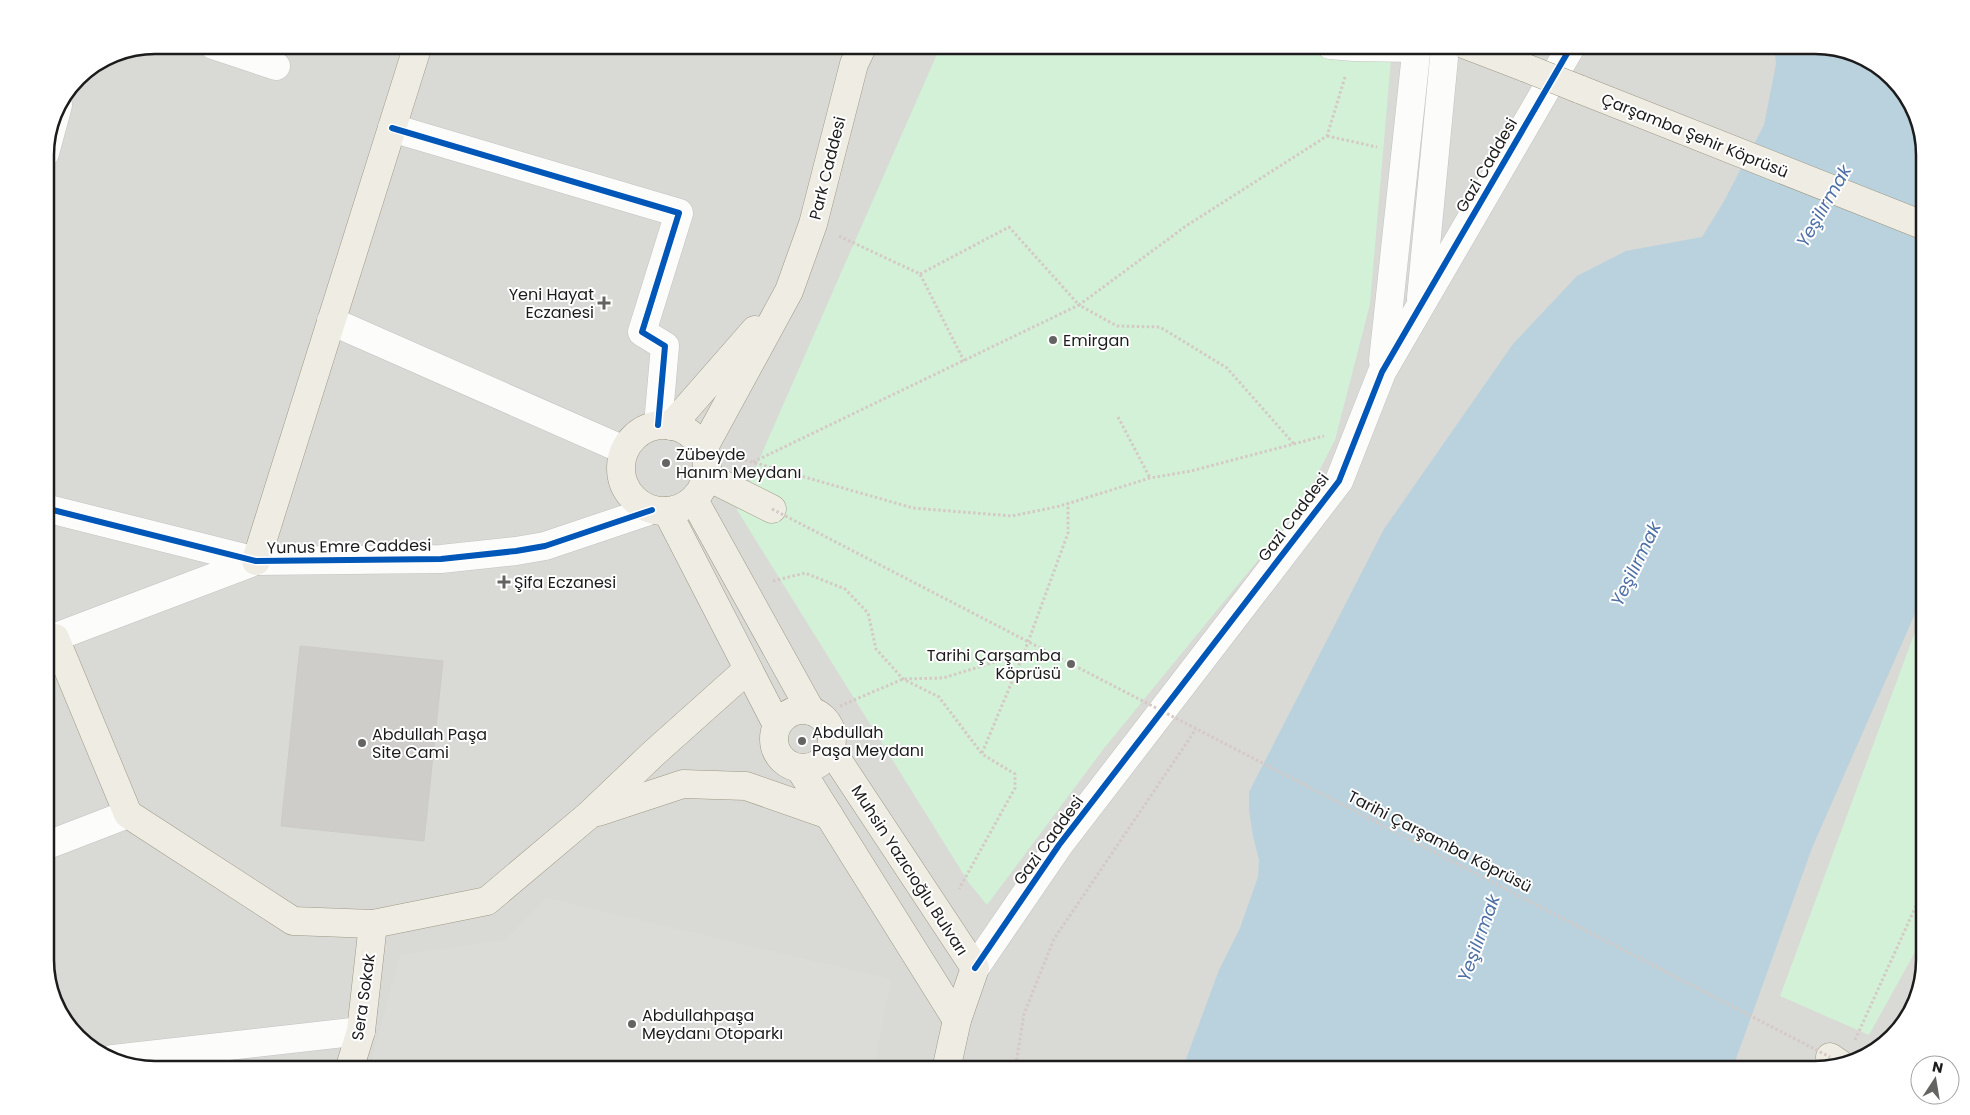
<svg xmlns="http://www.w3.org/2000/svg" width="1970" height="1115" font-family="Poppins,sans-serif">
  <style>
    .residential { fill: #d9d9d6 }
    .park { fill: #d3f1d7 }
    .parking { fill: #dbdbd8 }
    .water { fill: #b9d2dd }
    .building { fill: #cecdca; stroke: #cdcbc7 }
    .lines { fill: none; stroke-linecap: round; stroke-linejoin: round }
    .minor-casing { stroke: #c3c3c1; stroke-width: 29 }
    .major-casing { stroke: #9f9983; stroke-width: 29 }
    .path { stroke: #d5c9c5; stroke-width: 3; stroke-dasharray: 2.5 2.5; stroke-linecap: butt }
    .minor { stroke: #fcfcfb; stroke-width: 28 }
    .major { stroke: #efece4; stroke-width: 28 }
    .major-bridge-casing { stroke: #9f9983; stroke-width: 29; stroke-linecap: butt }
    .path-bridge { stroke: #d5c9c5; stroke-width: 3; stroke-dasharray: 2.5 2.5; stroke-linecap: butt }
    .major-bridge { stroke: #efece4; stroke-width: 28 }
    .cycleway-casing { stroke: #fff; stroke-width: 9 }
    .cycleway { stroke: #0057b8; stroke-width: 6 }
    .poi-dot { fill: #646462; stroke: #fff; stroke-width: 2 }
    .labels { text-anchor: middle; stroke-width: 4; stroke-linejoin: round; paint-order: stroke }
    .street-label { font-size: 16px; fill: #1c1c1c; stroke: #fff }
    .poi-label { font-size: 16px; fill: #1c1c1c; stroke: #fff; text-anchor: start }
    .water-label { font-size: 18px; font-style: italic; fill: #4e70a6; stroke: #fff }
    .rim { fill: none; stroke: #1c1c1c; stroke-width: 2.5 }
  </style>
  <rect width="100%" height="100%" fill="#eaeae5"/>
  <polygon class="residential" points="155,45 1815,45 1870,60 1910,100 1925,148 1925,961 1910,1015 1870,1055 1816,1070 155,1070 100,1055 63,1021 45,967 45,148 53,112 77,77 113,53"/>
  <g class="park">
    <polygon points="941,45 1320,45 1391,59 1370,304 1335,440 1299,510 1105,747 987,905 969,883 737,510"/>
    <polygon points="1925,605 1925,934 1869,1035 1780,996"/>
  </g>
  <polygon class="parking" points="546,898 891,979 873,1070 369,1070 400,955 505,940"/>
  <polygon class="water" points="1774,45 1815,45 1870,60 1910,100 1925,148 1925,591 1812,848 1732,1070 1182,1070 1219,970 1240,928 1258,877 1259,860 1253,836 1249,810 1249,792 1384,529 1513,344 1577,276 1626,251 1702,237 1723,203 1764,125 1776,64"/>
  <polygon class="building" points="300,646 443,661 424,841 281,826"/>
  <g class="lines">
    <g class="minor-casing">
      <g id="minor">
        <polyline points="213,45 276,66"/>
        <polyline points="1330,45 1354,47 1412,48"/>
        <polyline points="392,128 679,213 642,332 665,346 658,425"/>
        <polyline points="45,153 58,105"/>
        <polyline points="1421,298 1444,58"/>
        <polyline points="331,321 624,450"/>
        <polyline points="1383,361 1416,54"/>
        <polyline points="45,508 256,561 441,559 516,551 545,546 652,510"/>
        <polyline points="45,641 256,561"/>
        <polyline points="45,846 128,814"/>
        <polyline points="975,968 1059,845 1339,481 1382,372 1572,45"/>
        <polyline points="113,1059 361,1031"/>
      </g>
    </g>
    <g class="major-casing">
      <g id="major">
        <polyline points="1466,45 1526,68"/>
        <polyline points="1579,89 1925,226"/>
        <circle cx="664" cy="468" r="43"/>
        <polyline points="671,426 755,330"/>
        <polyline points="703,449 789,291 813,224 854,64 863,45"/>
        <polyline points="706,476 772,509"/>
        <polyline points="694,500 811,711"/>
        <polyline points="667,511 777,725"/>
        <polyline points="256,561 418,45"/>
        <polyline points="55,638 128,814 293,921 373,924 487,901 589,815 654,753 748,669"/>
        <circle cx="803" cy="739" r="29"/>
        <polyline points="831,750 975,968 957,1020 946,1070"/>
        <polyline points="800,769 957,1020"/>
        <polyline points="598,812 683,784 746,786 829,815"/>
        <polyline points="1830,1057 1840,1064"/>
        <polyline points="349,1070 361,1031 373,924"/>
      </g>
    </g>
    <g class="path">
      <polyline points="1327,136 1377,147"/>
      <polyline points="839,236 920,274 964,361"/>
      <polyline points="920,274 1009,227 1079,305 1186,226 1327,136 1345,77"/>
      <polyline points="1118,417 1150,478"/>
      <polyline points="745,460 913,508 1012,516 1060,506 1150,478 1191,471 1324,436"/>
      <polyline points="753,462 1079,305 1117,326 1160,327 1227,368 1294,444"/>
      <polyline points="773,581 805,573 845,589 868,613 876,649 903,679 939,697 982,754 1015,774 1015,788 959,889"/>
      <polyline points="840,706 903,679 943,678 1024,653 1068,533 1068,503"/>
      <polyline points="982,753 1024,653"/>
      <polyline points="1855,1040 1925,886"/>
      <polyline points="1015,1070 1024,1014 1054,939 1196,729"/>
    </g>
    <use href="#minor" class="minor"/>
    <use href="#major" class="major"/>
    <g class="major-bridge-casing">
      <polyline id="major-bridge" points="1526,68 1579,89"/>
    </g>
    <polyline class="path-bridge" points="772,509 1830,1057"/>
    <use href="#major-bridge" class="major-bridge"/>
    <g class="cycleway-casing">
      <g id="cycleway">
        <polyline points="392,128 679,213 642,332 665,346 658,425"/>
        <polyline points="45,508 256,561 441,559 516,551 545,546 652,510"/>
        <polyline points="975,968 1059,845 1339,481 1382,372 1572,45"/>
      </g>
    </g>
    <use href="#cycleway" class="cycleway"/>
  </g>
  <g class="poi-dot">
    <path d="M601.5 295.5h5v5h5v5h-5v5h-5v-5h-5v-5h5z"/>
    <circle cx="1053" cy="340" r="5"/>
    <circle cx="666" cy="463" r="5"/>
    <path d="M501.5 574.5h5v5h5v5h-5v5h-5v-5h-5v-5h5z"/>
    <circle cx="1071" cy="664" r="5"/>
    <circle cx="802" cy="741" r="5"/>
    <circle cx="362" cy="743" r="5"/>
    <circle cx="632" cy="1024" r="5"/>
  </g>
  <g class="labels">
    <g class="street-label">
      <text transform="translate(1695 135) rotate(22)" y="6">Çarşamba Şehir Köprüsü</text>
      <text transform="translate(1486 165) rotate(-60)" y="6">Gazi Caddesi</text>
      <text transform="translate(827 168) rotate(-76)" y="6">Park Caddesi</text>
      <text transform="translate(1293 517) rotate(-53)" y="6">Gazi Caddesi</text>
      <text transform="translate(349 546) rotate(-1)" y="6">Yunus Emre Caddesi</text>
      <text transform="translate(1048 840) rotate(-54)" y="6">Gazi Caddesi</text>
      <text transform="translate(1440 841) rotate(27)" y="6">Tarihi Çarşamba Köprüsü</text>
      <text transform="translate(910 870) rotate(57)" y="6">Muhsin Yazıcıoğlu Bulvarı</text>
      <text transform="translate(363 997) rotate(-82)" y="6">Sera Sokak</text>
    </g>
    <g class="poi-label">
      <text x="594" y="300" text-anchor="end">Yeni Hayat<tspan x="594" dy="18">Eczanesi</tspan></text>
      <text x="1063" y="346">Emirgan</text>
      <text x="676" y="460">Zübeyde<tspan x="676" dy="18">Hanım Meydanı</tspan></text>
      <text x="514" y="588">Şifa Eczanesi</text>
      <text x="1061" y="661" text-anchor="end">Tarihi Çarşamba<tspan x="1061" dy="18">Köprüsü</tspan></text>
      <text x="812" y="738">Abdullah<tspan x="812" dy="18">Paşa Meydanı</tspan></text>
      <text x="372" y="740">Abdullah Paşa<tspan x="372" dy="18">Site Cami</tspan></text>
      <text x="642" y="1021">Abdullahpaşa<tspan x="642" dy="18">Meydanı Otoparkı</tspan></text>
    </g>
    <g class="water-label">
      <text transform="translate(1824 206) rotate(-60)" y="6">Yeşilırmak</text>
      <text transform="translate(1636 564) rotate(-64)" y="6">Yeşilırmak</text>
      <text transform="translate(1479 938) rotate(-70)" y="6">Yeşilırmak</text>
    </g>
  </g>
  <path d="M0 0H1970V1115H0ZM155 54H1815A101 101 0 0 1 1916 155V960A101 101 0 0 1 1815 1061H155A101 101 0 0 1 54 960V155A101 101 0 0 1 155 54Z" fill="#fff" fill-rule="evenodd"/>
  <path class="rim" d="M155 54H1815A101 101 0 0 1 1916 155V960A101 101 0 0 1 1815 1061H155A101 101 0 0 1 54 960V155A101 101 0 0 1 155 54Z"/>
  <g transform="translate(1935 1080) rotate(12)"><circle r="24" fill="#ffffff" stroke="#a4a4a4"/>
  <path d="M0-4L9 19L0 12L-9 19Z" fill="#646462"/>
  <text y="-8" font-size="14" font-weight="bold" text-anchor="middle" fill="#1c1c1c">N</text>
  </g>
</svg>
